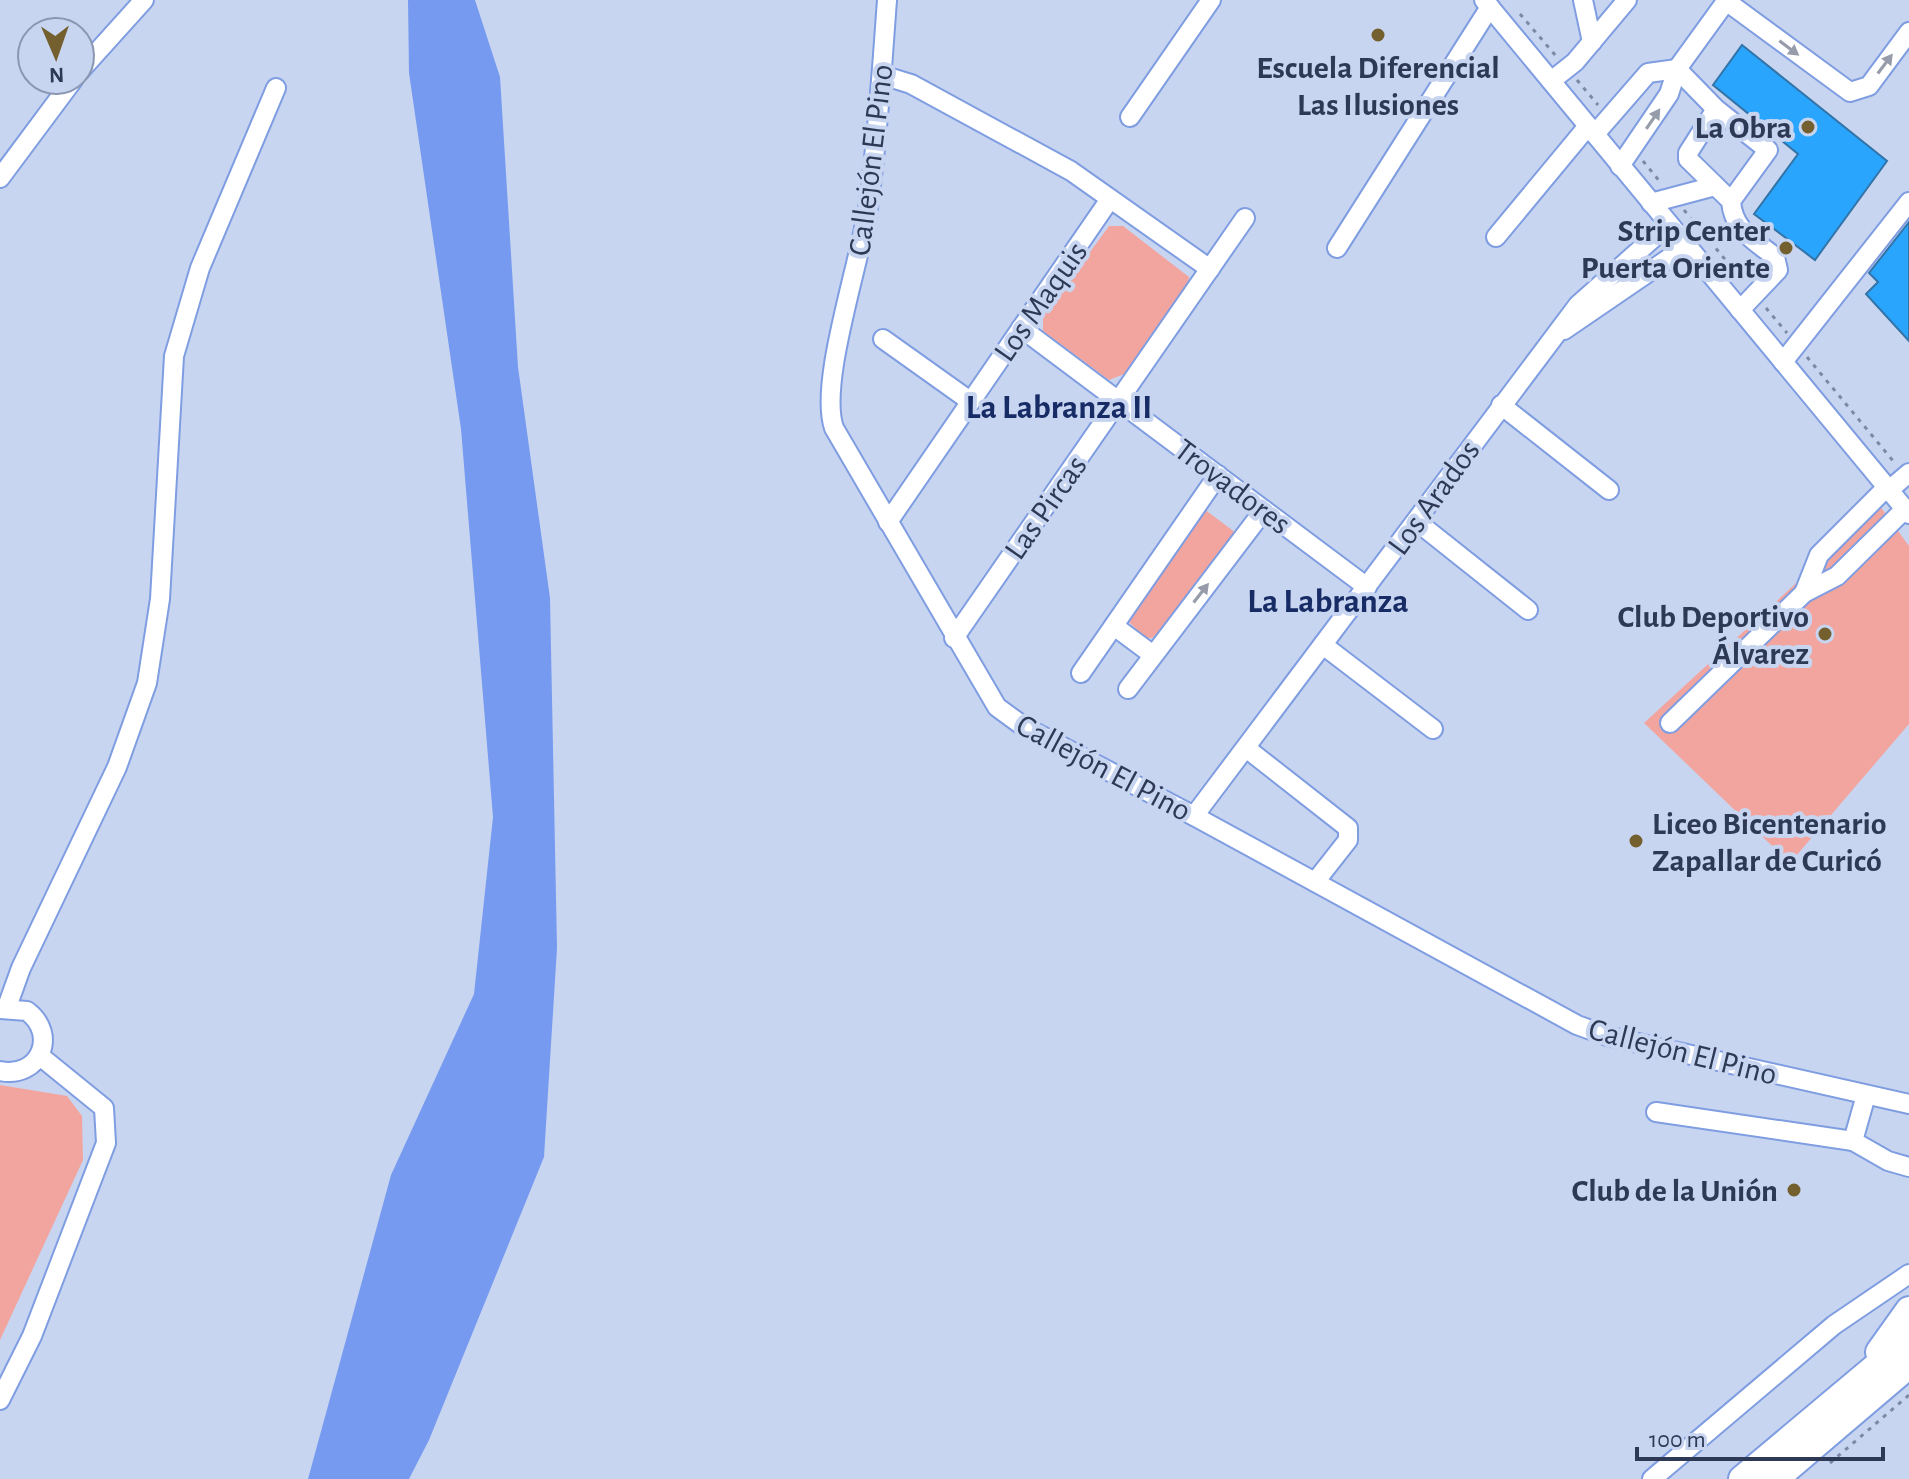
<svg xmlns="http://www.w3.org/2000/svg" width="1909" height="1479" font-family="'Alegreya Sans',sans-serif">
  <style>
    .green { fill: #f2a59e }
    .water { fill: #769aef }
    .building { fill: #29a5fd; stroke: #3274a8; stroke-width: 2 }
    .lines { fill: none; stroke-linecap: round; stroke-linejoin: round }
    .minor-casing { stroke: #7f9de1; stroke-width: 22 }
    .highway-casing { stroke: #7f9de1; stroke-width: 30 }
    .path { stroke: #7c89a5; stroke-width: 3; stroke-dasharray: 4 6; stroke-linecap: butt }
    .minor { stroke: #fff; stroke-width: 18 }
    .highway { stroke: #fff; stroke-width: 26 }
    .oneway { fill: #969caa }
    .poi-dot { fill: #745f2e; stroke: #c8d5f1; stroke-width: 3 }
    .labels { text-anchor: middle; stroke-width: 8; stroke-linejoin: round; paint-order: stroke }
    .poi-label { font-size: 32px; font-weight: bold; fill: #2d3955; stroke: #c8d5f1; text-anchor: end }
    .street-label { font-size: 32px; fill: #2d3955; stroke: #c8d5f1 }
    .neighbourhood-label { font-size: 34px; font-weight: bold; fill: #172b65; stroke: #c8d5f1 }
  </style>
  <rect width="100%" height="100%" fill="#c8d5f1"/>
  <g class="green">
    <polygon points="1109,226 1123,226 1189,277 1188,286 1127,373 1109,380 1043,331 1043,316"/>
    <polygon points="1880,506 1909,546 1909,724 1790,863 1644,723"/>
    <polygon points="1204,509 1236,533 1163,629 1152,638 1145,638 1128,621"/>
    <polygon points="0,1085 67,1096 82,1116 83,1160 0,1340"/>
  </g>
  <polygon class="water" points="408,0 475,0 500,77 518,367 550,598 557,948 544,1157 429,1440 409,1479 308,1479 391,1175 474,994 493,817 461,429 409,73"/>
  <g class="building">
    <polygon points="1742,45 1887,161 1815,260 1754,214 1798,154 1713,85"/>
    <polygon points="1909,222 1909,341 1866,294 1878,282 1869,273"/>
  </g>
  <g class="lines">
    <g class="minor-casing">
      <g id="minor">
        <path d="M887,0C882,67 878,134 869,201C862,258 818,382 834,428L997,707L1023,726L1194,816L1577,1025L1607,1036L1909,1104"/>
        <polyline points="1484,0 1909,514"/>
        <polyline points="1583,0 1592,42"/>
        <polyline points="1726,1 1850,92 1869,86 1909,32"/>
        <path d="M1677,69L1716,109L1768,150L1731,201C1733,230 1754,240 1775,257L1778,270L1740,310"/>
        <polyline points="80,71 144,0"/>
        <polyline points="882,75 911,84 1071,171 1210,269"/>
        <polyline points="1551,81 1575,62 1627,0"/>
        <polyline points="1716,109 1688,153 1688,159 1731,201"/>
        <polyline points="1130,117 1211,0"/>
        <polyline points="1595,134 1648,73 1677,69"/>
        <polyline points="1620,166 1669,94 1677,69 1727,0"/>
        <polyline points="0,178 73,80"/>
        <polyline points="1651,203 1715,186"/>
        <polyline points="1496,237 1588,126"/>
        <polyline points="1337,248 1490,7"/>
        <polyline points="1021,328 1367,587"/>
        <polyline points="1564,330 1687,246"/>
        <polyline points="883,339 970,401"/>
        <polyline points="1783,362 1909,202"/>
        <polyline points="1501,405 1609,490"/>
        <polyline points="1889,490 1909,473"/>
        <polyline points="1416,521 1528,610"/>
        <polyline points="888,522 1110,199"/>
        <polyline points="1804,593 1819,555 1887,487"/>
        <polyline points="1114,626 1153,655"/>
        <polyline points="954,638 1245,218"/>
        <polyline points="1323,645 1433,729"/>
        <polyline points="1081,673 1218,475"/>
        <polyline points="1128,689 1264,510"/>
        <polyline points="1670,723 1804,593 1837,576 1905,509"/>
        <polyline points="1246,748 1348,828 1348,840 1315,882"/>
        <polyline points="1194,816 1578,305 1669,224"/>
        <polyline points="7,1007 21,968 117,767 147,683 160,599 174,356 200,268 276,88"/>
        <path d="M0,1009L27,1011C59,1035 39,1079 0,1071"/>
        <polyline points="1866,1095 1853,1141 1888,1161 1909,1167"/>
        <polyline points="1656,1112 1853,1141"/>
        <polyline points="0,1400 32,1336 106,1143 104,1108 40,1056"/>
        <polyline points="1652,1479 1834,1325 1909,1274"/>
      </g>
    </g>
    <g class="highway-casing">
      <g id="highway">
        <polyline points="1879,1352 1909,1310"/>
        <polyline points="1742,1479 1909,1339"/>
        <polyline points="1775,1479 1909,1365"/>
      </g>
    </g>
    <g class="path">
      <polyline points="1520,14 1556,56"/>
      <polyline points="1577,80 1598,105"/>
      <polyline points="1643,161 1661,183"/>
      <polyline points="1684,210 1743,281"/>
      <polyline points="1766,308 1787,333"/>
      <polyline points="1807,357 1894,462"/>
      <polyline points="1830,1463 1909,1395"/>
    </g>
    <use href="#minor" class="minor"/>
    <use href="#highway" class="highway"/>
  </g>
  <defs><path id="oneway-solid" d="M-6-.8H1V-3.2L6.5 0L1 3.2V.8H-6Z" transform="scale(2)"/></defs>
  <g class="oneway">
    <use href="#oneway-solid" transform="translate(1789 48) rotate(37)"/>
    <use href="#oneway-solid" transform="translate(1885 64) rotate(-53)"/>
    <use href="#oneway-solid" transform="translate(1653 119) rotate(-56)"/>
    <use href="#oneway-solid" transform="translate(1201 593) rotate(-52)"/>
  </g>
  <g class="poi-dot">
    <circle cx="1378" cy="35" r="8"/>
    <circle cx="1808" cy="127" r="8"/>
    <circle cx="1786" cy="248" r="8"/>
    <circle cx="1825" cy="634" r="8"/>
    <circle cx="1636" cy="841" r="8"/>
    <circle cx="1794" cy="1190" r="8"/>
  </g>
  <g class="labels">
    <g class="poi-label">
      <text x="1378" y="78" text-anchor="middle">Escuela Diferencial<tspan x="1378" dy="37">Las Ilusiones</tspan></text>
      <text x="1792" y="138">La Obra</text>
      <text x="1770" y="241">Strip Center<tspan x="1770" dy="37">Puerta Oriente</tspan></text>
      <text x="1809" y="627">Club Deportivo<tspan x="1809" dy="37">Álvarez</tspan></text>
      <text x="1652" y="834" text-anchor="start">Liceo Bicentenario<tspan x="1652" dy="37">Zapallar de Curicó</tspan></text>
      <text x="1778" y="1201">Club de la Unión</text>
    </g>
    <g class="street-label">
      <text transform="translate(870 160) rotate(-83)" y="11">Callejón El Pino</text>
      <text transform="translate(1040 301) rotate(-55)" y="11">Los Maquis</text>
      <text transform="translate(1233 486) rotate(37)" y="11">Trovadores</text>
      <text transform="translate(1433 497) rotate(-54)" y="11">Los Arados</text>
      <text transform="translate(1045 507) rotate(-55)" y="11">Las Pircas</text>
      <text transform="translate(1104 767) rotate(28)" y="11">Callejón El Pino</text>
      <text transform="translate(1683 1051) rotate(14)" y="11">Callejón El Pino</text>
    </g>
    <g class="neighbourhood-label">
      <text x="1059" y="418">La Labranza II</text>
      <text x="1328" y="612">La Labranza</text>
    </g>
  </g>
  <g transform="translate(56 56) rotate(178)"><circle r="38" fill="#c8d5f1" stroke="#8a97b3" stroke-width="2"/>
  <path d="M0-6L14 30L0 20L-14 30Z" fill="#745f2e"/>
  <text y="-12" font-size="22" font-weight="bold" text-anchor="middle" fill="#2d3955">N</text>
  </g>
  <path d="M1637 1447v12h246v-12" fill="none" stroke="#2d3955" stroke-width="4"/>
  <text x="1649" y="1447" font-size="24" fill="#2d3955" stroke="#c8d5f1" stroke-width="6" paint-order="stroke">100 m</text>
</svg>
